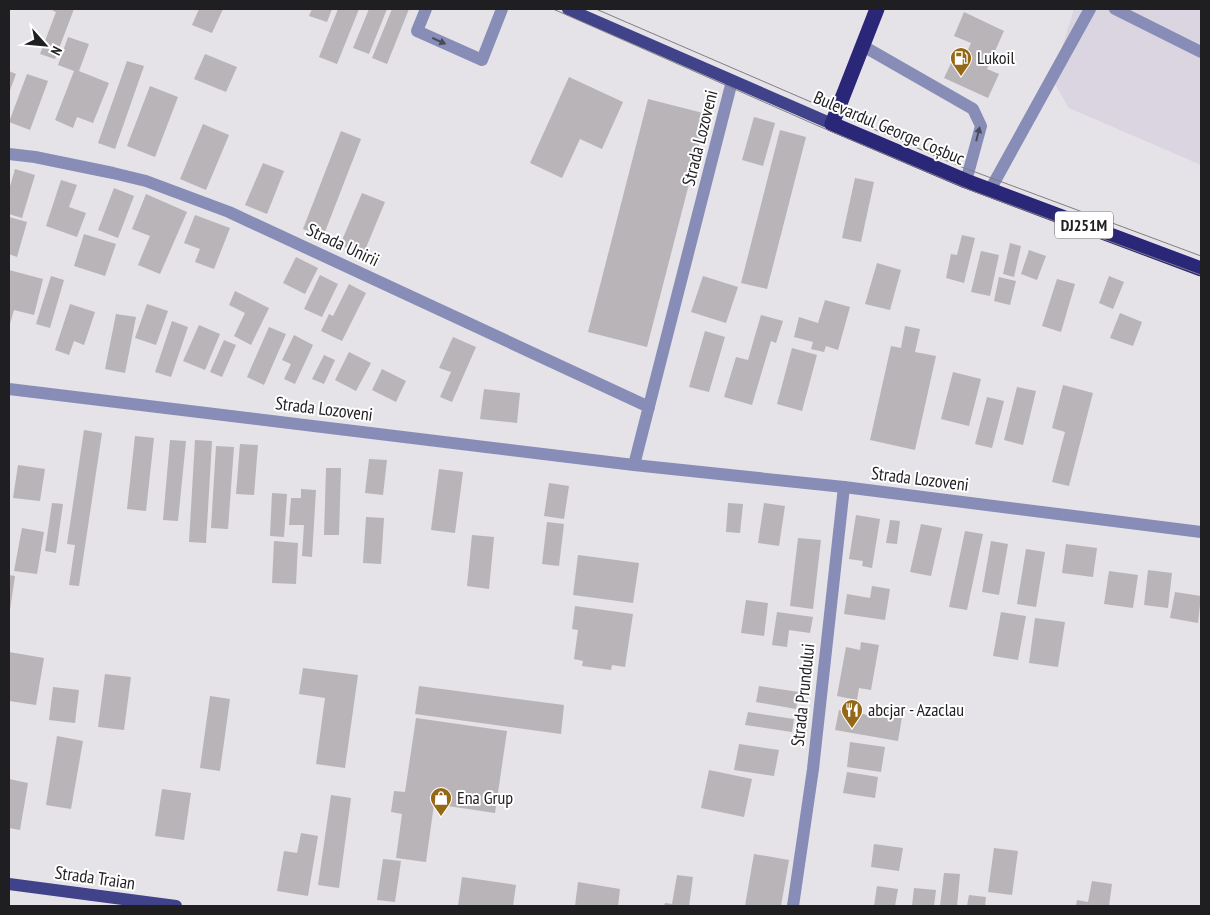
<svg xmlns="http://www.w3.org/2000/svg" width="1210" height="915" font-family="'PT Sans Narrow',sans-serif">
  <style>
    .built { fill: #dad5e1 }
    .building { fill: #b8b4b8 }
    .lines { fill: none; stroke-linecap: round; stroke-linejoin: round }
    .minor { stroke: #878db6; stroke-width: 12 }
    .major { stroke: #40438a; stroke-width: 12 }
    .highway { stroke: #2a2678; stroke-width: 15 }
    .tram { stroke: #807e82; stroke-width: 1 }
    .oneway { fill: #494a5c }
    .labels { text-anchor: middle; stroke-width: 4; stroke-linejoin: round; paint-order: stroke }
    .shield { fill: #fff; stroke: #626263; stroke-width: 1 }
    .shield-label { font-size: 16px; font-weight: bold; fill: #1f1e20 }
    .poi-label { font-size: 18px; fill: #1f1e20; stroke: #fff; text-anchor: start }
    .street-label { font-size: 18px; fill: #1f1e20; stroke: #fff }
  </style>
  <rect width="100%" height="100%" fill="#e5e3e8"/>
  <polygon class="built" points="1074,9 1201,9 1201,165 1069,108 1052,79"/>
  <g class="building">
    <polygon points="54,9 74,9 55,59 40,54 56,12 53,11"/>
    <polygon points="199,9 223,9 212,33 192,25"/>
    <polygon points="312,9 332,9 327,22 309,16"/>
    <polygon points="338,9 359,9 337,64 319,57"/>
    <polygon points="369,9 387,9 369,54 353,48"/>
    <polygon points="392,9 409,9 387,64 372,58"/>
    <polygon points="964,12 1004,31 987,69 999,74 988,98 944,78 955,55 964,59 971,43 954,36"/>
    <polygon points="68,37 89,44 79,71 109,83 93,123 77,117 73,128 55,120 74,71 58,65"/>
    <polygon points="205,54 237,67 226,92 194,79"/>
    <polygon points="127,61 144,66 115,149 98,143"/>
    <polygon points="9,71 16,74 9,93"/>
    <polygon points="27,74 48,81 30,130 9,122"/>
    <polygon points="569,77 623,102 602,149 580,139 562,178 530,163"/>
    <polygon points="150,86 178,97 155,157 127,146"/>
    <polygon points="648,99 707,114 647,347 588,332"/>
    <polygon points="754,117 775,123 763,166 742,160"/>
    <polygon points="203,124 229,135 206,190 180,179"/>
    <polygon points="780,130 806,137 767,289 741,283"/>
    <polygon points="341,131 361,139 323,237 303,229"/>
    <polygon points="263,163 284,171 267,214 245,205"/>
    <polygon points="15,169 35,175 22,218 9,214 9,190"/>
    <polygon points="855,178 874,182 861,242 842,238"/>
    <polygon points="61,180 77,185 69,207 86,213 77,237 46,226"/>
    <polygon points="114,188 134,196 118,238 98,230"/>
    <polygon points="362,193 385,202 363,255 340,245"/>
    <polygon points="146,194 187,212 160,274 138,265 150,236 132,229"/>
    <polygon points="195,215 230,228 214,269 195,262 200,249 184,243"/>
    <polygon points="9,217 27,222 17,257 9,254"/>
    <polygon points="84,234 116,244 105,276 74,266"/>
    <polygon points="962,235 975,238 964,283 946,278 951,254 957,255"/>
    <polygon points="1010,243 1021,246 1014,277 1003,274"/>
    <polygon points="1029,250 1046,256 1037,280 1021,274"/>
    <polygon points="981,251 999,255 990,296 971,292"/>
    <polygon points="296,257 318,268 305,294 283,283"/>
    <polygon points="877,263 901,270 890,310 865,304"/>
    <polygon points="9,270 43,279 34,315 14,310 9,327"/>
    <polygon points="320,275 338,284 322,317 304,309"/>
    <polygon points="51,276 64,280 50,328 36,324"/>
    <polygon points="703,276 738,287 726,323 691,312"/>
    <polygon points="1109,276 1124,282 1113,309 1099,303"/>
    <polygon points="999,277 1016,281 1010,305 994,301"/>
    <polygon points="1057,279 1075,284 1061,332 1042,326"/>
    <polygon points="349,284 366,293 342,341 321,331 329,314 333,316"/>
    <polygon points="235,291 269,308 251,345 234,336 245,313 229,305"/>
    <polygon points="825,300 850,307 838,350 826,346 824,352 811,349 813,342 794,337 799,317 818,323"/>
    <polygon points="70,304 95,312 84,345 74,341 69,355 55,350"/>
    <polygon points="147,304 168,311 156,345 135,338"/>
    <polygon points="1120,313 1142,322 1133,346 1110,338"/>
    <polygon points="116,314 136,317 125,373 105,369"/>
    <polygon points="761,315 783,321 776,343 771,341 752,405 724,397 736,357 748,360"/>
    <polygon points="172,321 188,327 171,377 155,372"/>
    <polygon points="199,325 220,334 205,370 183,361"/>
    <polygon points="905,326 920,329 915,352 936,356 915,450 870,440 891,346 901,348"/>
    <polygon points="269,327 286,334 264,385 247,377"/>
    <polygon points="705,331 725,337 709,392 689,387"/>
    <polygon points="294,335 313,345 295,384 284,379 291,364 282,360"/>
    <polygon points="453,337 476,347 452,402 440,397 451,372 439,368"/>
    <polygon points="224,340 236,345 222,377 210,372"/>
    <polygon points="792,348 817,355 802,411 777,404"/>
    <polygon points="349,352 371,363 356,391 335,380"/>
    <polygon points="324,355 335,360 324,384 312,379"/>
    <polygon points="382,369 406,381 396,402 372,390"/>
    <polygon points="953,372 981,379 969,426 941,419"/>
    <polygon points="1063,385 1093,393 1069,486 1052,482 1065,432 1052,428"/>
    <polygon points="1017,387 1036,391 1023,445 1004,440"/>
    <polygon points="484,389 520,393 517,423 480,419"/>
    <polygon points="987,397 1004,401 992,448 975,444"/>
    <polygon points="84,430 102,433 79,586 69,585 75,545 67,544"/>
    <polygon points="135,436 154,438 146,511 127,509"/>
    <polygon points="170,440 186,441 178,521 163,520"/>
    <polygon points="195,440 212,441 206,543 189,542"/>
    <polygon points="240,444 258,445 254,495 236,494"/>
    <polygon points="216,446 234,447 228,529 211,528"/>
    <polygon points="369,459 387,460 383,495 365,493"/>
    <polygon points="18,465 45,469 40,501 13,498"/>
    <polygon points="326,468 341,468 339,535 324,535"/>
    <polygon points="439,469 463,472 455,533 431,530"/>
    <polygon points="549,483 569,486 564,519 544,516"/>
    <polygon points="301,489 316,490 312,557 302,556 304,525 289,525 291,498 301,498"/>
    <polygon points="272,493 287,494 284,537 270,536"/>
    <polygon points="52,503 63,504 56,553 45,551"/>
    <polygon points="728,503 743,504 740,533 726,532"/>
    <polygon points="764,503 785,506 779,546 758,543"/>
    <polygon points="856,515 880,519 872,568 862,566 863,561 849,559"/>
    <polygon points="366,517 384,518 381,564 363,563"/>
    <polygon points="890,520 900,521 897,544 886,543"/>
    <polygon points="547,522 564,524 559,566 542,564"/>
    <polygon points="921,524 942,528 931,576 910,572"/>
    <polygon points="22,528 44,532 37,574 14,571"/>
    <polygon points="965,531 983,534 967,610 949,607"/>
    <polygon points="472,535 494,537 489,589 467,586"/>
    <polygon points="798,538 821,540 813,609 790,606"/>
    <polygon points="274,541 298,543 296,584 272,583"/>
    <polygon points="991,541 1008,544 999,595 982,592"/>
    <polygon points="1066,544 1097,548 1093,577 1062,573"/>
    <polygon points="1026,549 1045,552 1036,607 1017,604"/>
    <polygon points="578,555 639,563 633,603 573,595"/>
    <polygon points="1148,570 1172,573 1168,608 1144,605"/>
    <polygon points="1109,571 1138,575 1133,608 1104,604"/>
    <polygon points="9,575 15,576 10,610 9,610"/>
    <polygon points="872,586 890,589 885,620 844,614 847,594 870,598"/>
    <polygon points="1175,592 1201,596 1198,623 1170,618"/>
    <polygon points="746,600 768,603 764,636 741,633"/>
    <polygon points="575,606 633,614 625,667 612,665 611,670 582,666 583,661 574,659 578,630 572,629"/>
    <polygon points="777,612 813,617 810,633 789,630 787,647 772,645"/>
    <polygon points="1001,612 1026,616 1018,660 993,656"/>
    <polygon points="1035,618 1065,622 1058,667 1029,663"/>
    <polygon points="861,642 879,645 871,690 859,688 857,700 837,696 846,647 860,650"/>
    <polygon points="9,652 44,658 36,705 9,701"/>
    <polygon points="303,668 358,675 345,768 316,764 325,698 299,694"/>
    <polygon points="105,674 131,677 124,730 98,727"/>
    <polygon points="419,686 564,705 561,734 415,714"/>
    <polygon points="759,686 799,692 796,709 756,702"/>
    <polygon points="53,687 79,690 75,723 49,720"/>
    <polygon points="210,696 230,699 220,771 200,768"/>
    <polygon points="886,708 903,711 898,741 835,730 839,710 885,718"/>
    <polygon points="748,712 794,719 792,732 745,725"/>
    <polygon points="416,718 507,731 495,813 434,804 426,862 396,858 402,814 391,812 394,791 405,792"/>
    <polygon points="57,736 83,741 71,809 46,805"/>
    <polygon points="850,742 885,747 881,772 847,767"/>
    <polygon points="739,744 779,750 774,776 734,770"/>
    <polygon points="709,770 752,779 744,817 701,808"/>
    <polygon points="847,772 878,777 875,798 843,793"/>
    <polygon points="9,779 28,783 20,830 9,828"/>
    <polygon points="162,789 191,793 184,840 155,836"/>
    <polygon points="331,795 351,798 339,888 318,885"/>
    <polygon points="301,833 318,836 308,896 277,891 284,851 297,853"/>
    <polygon points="874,844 903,848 899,871 871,867"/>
    <polygon points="994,848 1018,851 1012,895 988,892"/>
    <polygon points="754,854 789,860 781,906 745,906"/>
    <polygon points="383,859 401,861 395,902 377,900"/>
    <polygon points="944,873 960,874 957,906 940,906"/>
    <polygon points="677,875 693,877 689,906 664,906 665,903 672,904"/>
    <polygon points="462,877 516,885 513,906 458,906"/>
    <polygon points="1092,881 1112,884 1109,906 1076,906 1077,900 1088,902"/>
    <polygon points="578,882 620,889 618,906 575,906"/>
    <polygon points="877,886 898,889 895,906 874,906"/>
    <polygon points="914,888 936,890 934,906 912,906"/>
    <polygon points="969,895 986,897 985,906 967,906"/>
  </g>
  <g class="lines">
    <g class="minor">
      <polyline points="426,9 417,31 482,60 502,9"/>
      <polyline points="1115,9 1201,52"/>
      <polyline points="863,46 973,109 981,126 966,181"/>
      <polyline points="9,154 35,157 113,173 146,181 229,212 649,407"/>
      <polyline points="990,190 1090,9"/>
      <polyline points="9,389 634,465 844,487 1201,532"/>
      <polyline points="634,465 732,81"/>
      <polyline points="793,906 813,769 844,487"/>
    </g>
    <g class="major">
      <polyline points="568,9 832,124"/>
      <polyline points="9,884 176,906"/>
    </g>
    <polyline class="highway" points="877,9 832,124 966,181 1201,269"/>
    <g class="tram">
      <polyline points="553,9 816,125 970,190 1201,275"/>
      <polyline points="596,9 959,166 1201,256"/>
    </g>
  </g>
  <defs><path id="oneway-solid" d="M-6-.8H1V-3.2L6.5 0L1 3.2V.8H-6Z" transform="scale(1.25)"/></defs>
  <g class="oneway">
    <use href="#oneway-solid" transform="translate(439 41) rotate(24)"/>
    <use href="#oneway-solid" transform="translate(978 134) rotate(-76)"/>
  </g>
  <defs>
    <g id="fuel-pin" transform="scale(1.125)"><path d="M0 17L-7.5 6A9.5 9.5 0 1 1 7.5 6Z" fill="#946814" stroke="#fff"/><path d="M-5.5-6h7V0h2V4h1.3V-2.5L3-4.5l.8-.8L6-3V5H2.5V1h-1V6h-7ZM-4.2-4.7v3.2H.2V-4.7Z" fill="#fff"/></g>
    <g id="restaurant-pin" transform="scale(1.125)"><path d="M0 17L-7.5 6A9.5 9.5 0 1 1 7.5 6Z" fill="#946814" stroke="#fff"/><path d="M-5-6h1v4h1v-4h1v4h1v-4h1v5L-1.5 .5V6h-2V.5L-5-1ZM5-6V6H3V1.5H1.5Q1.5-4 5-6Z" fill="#fff"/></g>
    <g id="shop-pin" transform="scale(1.125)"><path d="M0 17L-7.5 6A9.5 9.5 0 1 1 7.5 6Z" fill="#946814" stroke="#fff"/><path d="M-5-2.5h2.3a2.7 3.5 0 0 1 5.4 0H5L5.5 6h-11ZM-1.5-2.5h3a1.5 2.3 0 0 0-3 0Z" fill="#fff"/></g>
  </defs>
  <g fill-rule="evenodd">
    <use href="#fuel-pin" x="961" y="58"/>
    <use href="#restaurant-pin" x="852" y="710"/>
    <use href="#shop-pin" x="441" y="798"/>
  </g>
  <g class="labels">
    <rect class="shield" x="1055" y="211.5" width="58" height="27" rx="4"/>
    <g class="shield-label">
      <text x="1084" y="231">DJ251M</text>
    </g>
    <g class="poi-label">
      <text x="977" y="64">Lukoil</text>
      <text x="868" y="716">abcjar - Azaclau</text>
      <text x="457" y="804">Ena Grup</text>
    </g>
    <g class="street-label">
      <text transform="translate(889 128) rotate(23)" y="6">Bulevardul George Coșbuc</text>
      <text transform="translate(700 138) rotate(-76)" y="6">Strada Lozoveni</text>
      <text transform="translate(343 245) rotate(25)" y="6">Strada Unirii</text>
      <text transform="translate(324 409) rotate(7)" y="6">Strada Lozoveni</text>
      <text transform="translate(920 479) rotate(7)" y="6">Strada Lozoveni</text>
      <text transform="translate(803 695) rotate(-84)" y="6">Strada Prundului</text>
      <text transform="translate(95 878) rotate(8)" y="6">Strada Traian</text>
    </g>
  </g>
  <rect width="1210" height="915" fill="none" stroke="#1f1e20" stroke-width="20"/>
  <g transform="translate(45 45) rotate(117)" stroke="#ffffff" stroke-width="4" paint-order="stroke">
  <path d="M0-4L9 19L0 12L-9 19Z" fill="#1f1e20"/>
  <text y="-8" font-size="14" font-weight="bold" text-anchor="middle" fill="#1f1e20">N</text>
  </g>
</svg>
